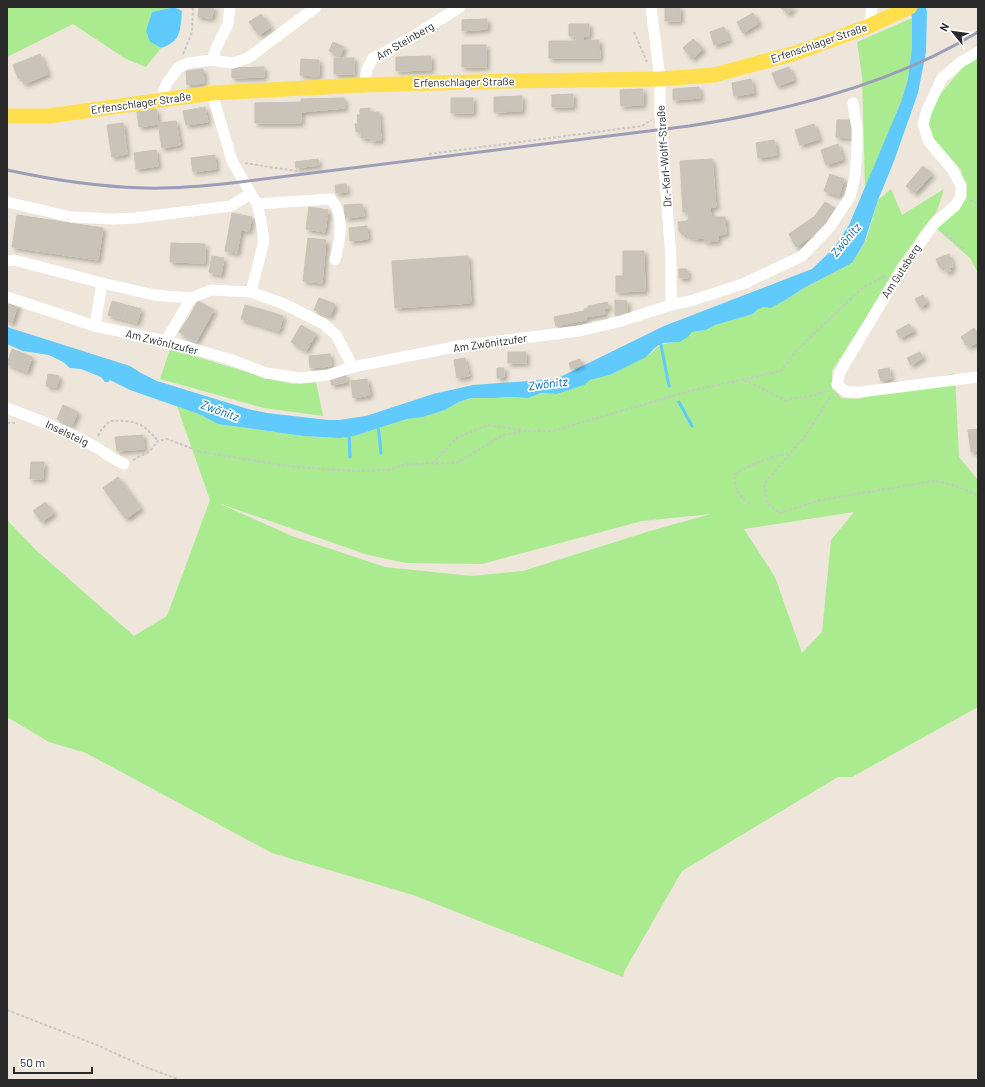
<svg xmlns="http://www.w3.org/2000/svg" width="985" height="1087" font-family="Barlow,sans-serif">
  <style>
    .green { fill: #aaeb90; fill-rule: evenodd }
    .water { fill: #61cafc }
    .lines { fill: none; stroke-linecap: round; stroke-linejoin: round }
    .stream { stroke: #61cafc; stroke-width: 3 }
    .building { fill: #c9c3ba; stroke: #c9c3b3; filter: url(#shadow) }
    .path { stroke: #c8c8c8; stroke-width: 2; stroke-dasharray: 3 2; stroke-linecap: butt }
    .minor { stroke: #fff; stroke-width: 11 }
    .major { stroke: #ffdf4e; stroke-width: 15 }
    .rail { stroke: #9c9eb7; stroke-width: 3 }
    .labels { text-anchor: middle; stroke-width: 3.5; stroke-linejoin: round; paint-order: stroke }
    .street-label { font-size: 11px; fill: #2a2a2a; stroke: #fff }
    .water-label { font-size: 12px; font-style: italic; fill: #0065a8; stroke: #fff }
  </style>
  <defs>
    <filter id="shadow"><feDropShadow dx="3" dy="3" stdDeviation="2" flood-color="#0004"/></filter>
  </defs>
  <rect width="100%" height="100%" fill="#eee6da"/>
  <g class="green">
    <polygon points="7,7 174,7 152,12 150,42 161,48 146,67 126,59 73,24 7,57"/>
    <polygon points="912,18 912,47 908,79 901,102 865,188 862,76 857,42"/>
    <polygon points="976,52 978,55 977,271 970,258 937,229 957,201 962,171 918,120"/>
    <path d="M891,189L902,215L944,189L937,211L921,231L832,371V387L841,398L858,399L955,373L959,457L978,480V707L852,777H838L682,871L625,970L623,977L413,895L272,853L86,753L49,742L7,717V520L37,551L134,636L167,616L210,500L177,406L199,414L218,424L303,436L340,438L354,436L407,419L423,417L445,410L459,402L471,398H494L509,397L528,398L541,393L557,394L583,385L590,380L610,375L652,353C665,335 677,351 692,332L706,330L715,325L753,314L757,310L763,307L771,308L787,299L804,288L852,263L866,240L878,200ZM218,503L368,555L406,563L482,564L642,521L711,514L650,531L523,571L472,576L385,567L292,536ZM854,512L831,540L822,632L802,653L775,577L744,529Z"/>
    <polygon points="170,349 274,380 293,384 316,382 323,416 264,408 160,379"/>
  </g>
  <g class="water">
    <path d="M174,7L182,11C180,30 182,41 161,48L150,42L146,31L152,12Z"/>
    <polygon points="910,7 926,7 927,12 926,52 918,93 894,161 878,200 864,243 852,263 804,288 787,299 771,308 763,307 757,310 753,314 715,325 706,330 692,332 688,337 680,342 662,343 656,347 646,357 610,375 590,380 584,385 557,394 541,393 528,398 509,397 495,398 471,398 459,402 445,410 423,417 407,419 354,436 340,438 303,436 218,424 199,414 130,390 110,380 108,382 105,382 101,377 81,369 70,368 63,362 49,355 23,351 7,344 7,327 130,366 141,373 157,381 248,409 267,413 328,420 339,420 366,416 433,394 473,385 556,379 664,326 812,269 834,248 849,225 901,102 908,79 912,47 912,18"/>
  </g>
  <g class="lines">
    <g class="stream">
      <polyline points="660,340 669,386"/>
      <polyline points="679,402 692,426"/>
      <polyline points="378,425 381,453"/>
      <polyline points="349,433 350,457"/>
    </g>
  </g>
  <g class="building">
    <polygon points="199,7 214,7 212,18 198,17"/>
    <rect x="665" y="7" width="15" height="14"/>
    <polygon points="780,7 794,7 788,14"/>
    <polygon points="753,13 759,23 743,33 737,22"/>
    <polygon points="261,14 271,27 259,35 249,22"/>
    <polygon points="487,19 487,29 462,31 462,20"/>
    <polygon points="569,24 589,24 589,36 583,36 583,41 599,40 600,58 549,58 549,41 576,41 576,36 569,36"/>
    <polygon points="724,27 729,40 714,45 710,32"/>
    <polygon points="693,39 703,49 692,59 683,48"/>
    <polygon points="333,42 344,47 340,56 329,51"/>
    <rect x="462" y="45" width="24" height="22"/>
    <polygon points="40,54 48,74 24,84 21,77 18,78 13,65"/>
    <polygon points="431,56 431,70 396,71 396,57"/>
    <rect x="334" y="58" width="20" height="16"/>
    <polygon points="301,59 319,60 319,76 300,75"/>
    <polygon points="264,67 264,77 232,78 232,68"/>
    <polygon points="789,67 794,80 777,86 772,73"/>
    <polygon points="203,69 204,83 187,85 186,71"/>
    <polygon points="751,79 754,93 734,96 732,83"/>
    <polygon points="699,87 700,98 673,100 673,89"/>
    <polygon points="643,89 643,105 621,106 620,90"/>
    <polygon points="573,94 573,107 552,107 552,95"/>
    <polygon points="522,96 522,111 494,112 494,97"/>
    <polygon points="344,98 345,108 301,112 301,99"/>
    <rect x="451" y="98" width="22" height="15"/>
    <polygon points="301,102 301,123 255,123 255,103"/>
    <polygon points="205,107 208,122 186,125 183,111"/>
    <polygon points="370,108 370,113 379,112 381,140 371,141 371,138 361,138 361,131 356,132 355,124 358,124 357,115 360,115 360,109"/>
    <polygon points="156,109 158,124 139,127 137,112"/>
    <polygon points="837,120 850,120 850,138 836,137"/>
    <polygon points="176,121 180,145 162,148 158,123"/>
    <polygon points="123,123 127,154 112,157 107,125"/>
    <polygon points="814,124 819,139 800,145 795,130"/>
    <polygon points="774,140 777,155 758,158 756,143"/>
    <polygon points="838,144 843,159 826,165 821,150"/>
    <polygon points="156,150 158,166 136,169 134,153"/>
    <polygon points="215,155 216,169 193,172 191,158"/>
    <polygon points="318,159 319,165 296,168 295,162"/>
    <polygon points="712,159 716,207 710,207 711,217 725,217 726,234 718,235 718,241 705,242 705,238 693,239 693,237 688,237 687,220 689,220 688,212 683,212 680,161"/>
    <polygon points="923,166 932,174 915,193 906,186"/>
    <polygon points="830,174 844,179 839,196 824,191"/>
    <polygon points="346,184 347,192 336,193 335,185"/>
    <polygon points="825,202 837,209 823,229 796,247 789,234 815,216"/>
    <polygon points="362,204 364,216 345,218 344,205"/>
    <polygon points="309,207 328,210 325,232 306,229"/>
    <polygon points="232,213 252,217 249,231 241,230 237,253 225,251"/>
    <polygon points="17,215 103,228 98,260 12,247"/>
    <polygon points="687,221 688,234 683,235 679,231 678,222"/>
    <polygon points="367,226 368,239 350,241 349,228"/>
    <polygon points="308,238 326,240 322,283 303,281"/>
    <polygon points="171,243 205,244 205,263 170,262"/>
    <polygon points="623,251 644,251 645,291 616,292 616,276 623,276"/>
    <polygon points="949,254 953,267 950,268 951,271 946,272 944,267 940,268 936,259"/>
    <polygon points="212,256 224,258 221,275 209,272"/>
    <polygon points="468,256 471,303 395,308 392,261"/>
    <polygon points="679,269 687,269 688,278 679,278"/>
    <polygon points="923,295 927,303 920,307 915,299"/>
    <polygon points="319,298 335,304 330,316 314,310"/>
    <polygon points="615,300 627,301 627,316 615,315"/>
    <polygon points="7,301 18,305 12,323 7,321"/>
    <polygon points="112,301 141,309 137,323 108,315"/>
    <polygon points="198,301 214,310 205,326 189,317"/>
    <polygon points="607,302 609,308 604,309 603,303"/>
    <polygon points="603,303 605,314 585,317 584,309 588,308 588,306"/>
    <polygon points="245,305 264,310 260,325 241,319"/>
    <polygon points="264,310 283,316 279,331 260,325"/>
    <polygon points="584,311 586,320 556,326 554,317"/>
    <polygon points="189,317 205,326 196,342 179,332"/>
    <polygon points="909,324 914,331 900,338 896,331"/>
    <polygon points="301,325 316,334 306,351 291,342"/>
    <polygon points="974,328 978,334 978,342 969,347 967,344 966,345 961,337"/>
    <polygon points="12,349 32,357 27,372 7,364"/>
    <rect x="508" y="352" width="18" height="11"/>
    <polygon points="920,352 923,358 911,365 907,358"/>
    <polygon points="330,354 331,366 310,368 309,356"/>
    <polygon points="465,358 469,376 457,378 454,360"/>
    <polygon points="580,359 582,364 571,369 569,363"/>
    <polygon points="497,368 504,368 504,377 497,378"/>
    <polygon points="889,368 891,379 881,381 878,370"/>
    <polygon points="48,374 59,376 57,387 46,386"/>
    <polygon points="346,375 347,382 332,385 330,379"/>
    <polygon points="367,379 370,395 353,398 351,381"/>
    <polygon points="63,405 78,412 72,425 57,419"/>
    <polygon points="978,429 978,451 971,452 968,430"/>
    <polygon points="143,435 144,449 117,451 115,437"/>
    <polygon points="31,462 44,462 43,479 30,479"/>
    <polygon points="118,477 141,508 126,519 103,488"/>
    <polygon points="45,502 54,513 42,522 33,511"/>
  </g>
  <g class="lines">
    <g class="path">
      <polyline points="634,32 647,62"/>
      <polyline points="183,54 192,32 193,10 192,7"/>
      <polyline points="429,154 642,126 651,120"/>
      <polyline points="245,163 295,171 305,170"/>
      <polyline points="970,200 978,203"/>
      <polyline points="942,231 964,249"/>
      <polyline points="744,380 785,400 815,395 828,390"/>
      <path d="M833,393L805,436L764,484L767,503L780,513L821,500L934,481C951,483 964,489 978,496"/>
      <polyline points="7,423 15,423"/>
      <path d="M98,436L101,430L110,421C135,420 142,422 158,441"/>
      <polyline points="133,460 150,451 158,441 167,439 201,452 295,467 356,471 388,470 407,464 457,463 501,436 523,431 552,431 690,391 781,371 796,351 861,289 885,276"/>
      <polyline points="432,464 458,437 488,425 521,430"/>
      <path d="M750,504C738,494 734,491 735,474C752,463 770,457 790,453"/>
      <polyline points="7,1010 97,1045 143,1066 180,1080"/>
    </g>
    <g class="minor">
      <polyline points="651,7 660,79 660,114 671,258 671,305"/>
      <polyline points="869,26 872,7"/>
      <polyline points="978,52 961,62 942,78 927,110 923,124 929,142 952,169 961,185 961,196 955,206 934,224 902,268 840,372 837,385 847,392 861,392 978,377"/>
      <polyline points="212,60 216,48 228,24 230,7"/>
      <polyline points="364,85 367,69 373,58 414,36 460,7"/>
      <polyline points="212,93 232,161 257,204 261,221 264,241 251,292"/>
      <polyline points="160,100 167,83 178,68 188,63 212,60 233,63 248,58 316,7"/>
      <polyline points="7,202 71,217 114,219 135,218 231,206 250,194"/>
      <path d="M257,204L331,199C345,216 340,240 335,260"/>
      <polyline points="7,261 14,260 102,283 154,295 191,298"/>
      <polyline points="7,297 95,326 166,341 232,360 266,373 301,378 328,375 353,367 459,346 579,331 618,322 671,305 690,301 743,284 802,256 830,227 850,197 855,176 857,150 857,128 853,103"/>
      <polyline points="95,326 102,283"/>
      <polyline points="166,341 191,298 211,290 251,292 284,304 324,324 336,335 353,367"/>
      <path d="M7,408C36,419 65,430 92,445C103,451 113,459 124,464"/>
    </g>
    <polyline class="major" points="7,116 49,116 212,93 364,85 514,81 660,79 714,75 796,53 869,26 910,7"/>
    <path class="rail" d="M7,170C53,180 99,187 146,188C175,189 204,186 232,183L689,126C786,111 893,84 978,32"/>
  </g>
  <g class="labels">
    <g class="street-label">
      <text transform="translate(405 41) rotate(-30)" y="4">Am Steinberg</text>
      <text transform="translate(819 43) rotate(-19)" y="4">Erfenschlager Straße</text>
      <text transform="translate(464 82) rotate(-1)" y="4">Erfenschlager Straße</text>
      <text transform="translate(141 103) rotate(-8)" y="4">Erfenschlager Straße</text>
      <text transform="translate(664 156) rotate(-94)" y="4">Dr.-Karl-Wolff-Straße</text>
      <text transform="translate(901 271) rotate(-57)" y="4">Am Gutsberg</text>
      <text transform="translate(162 342) rotate(14)" y="4">Am Zwönitzufer</text>
      <text transform="translate(490 343) rotate(-8)" y="4">Am Zwönitzufer</text>
      <text transform="translate(67 433) rotate(25)" y="4">Inselsteig</text>
    </g>
    <g class="water-label">
      <text transform="translate(846 240) rotate(-50)" y="4">Zwönitz</text>
      <text transform="translate(548 384) rotate(-7)" y="4">Zwönitz</text>
      <text transform="translate(220 411) rotate(20)" y="4">Zwönitz</text>
    </g>
  </g>
  <rect width="985" height="1087" fill="none" stroke="#2a2a2a" stroke-width="16"/>
  <g transform="translate(953 32) rotate(299)" stroke="#ffffff" stroke-width="3" paint-order="stroke">
  <path d="M0-3L7 15L0 10L-7 15Z" fill="#2a2a2a"/>
  <text y="-6" font-size="11" font-weight="bold" text-anchor="middle" fill="#2a2a2a">N</text>
  </g>
  <path d="M14 1067v6h78v-6" fill="none" stroke="#2a2a2a" stroke-width="2"/>
  <text x="20" y="1067" font-size="12" fill="#2a2a2a" stroke="#ffffff" stroke-width="3" paint-order="stroke">50 m</text>
</svg>
